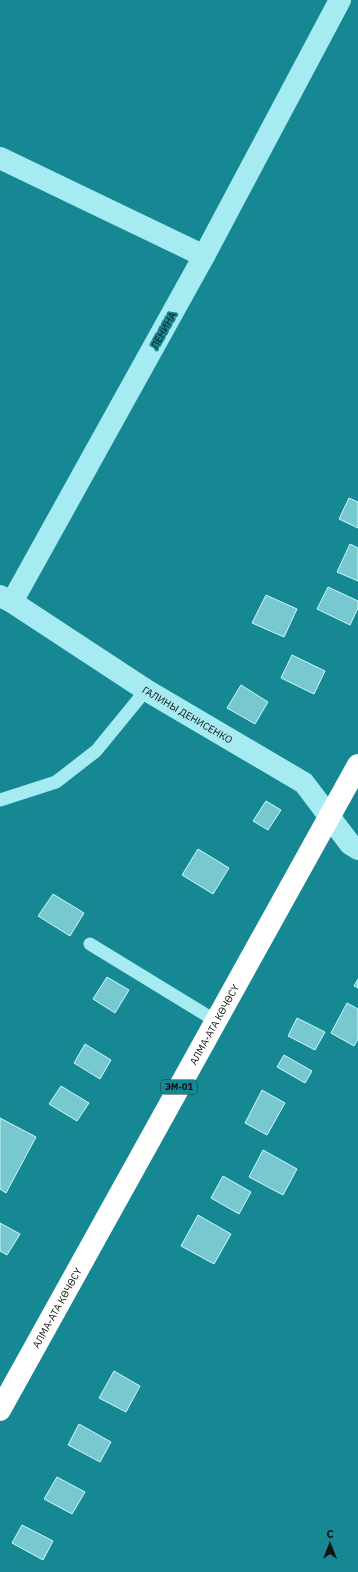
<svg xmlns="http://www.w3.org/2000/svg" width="358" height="1572" font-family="'IBM Plex Sans',sans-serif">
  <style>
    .building { fill: #77c8cf; stroke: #ccf8fc }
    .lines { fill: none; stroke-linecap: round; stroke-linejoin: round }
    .lane { stroke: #a5ebf1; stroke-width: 13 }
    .street { stroke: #a5ebf1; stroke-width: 22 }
    .highway { stroke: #fff; stroke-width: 22 }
    .labels { text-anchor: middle; stroke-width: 4; stroke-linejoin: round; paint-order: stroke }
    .shield { fill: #168893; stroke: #123538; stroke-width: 1 }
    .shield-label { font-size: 9px; font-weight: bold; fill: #111 }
    .street-label { font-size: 10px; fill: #111; stroke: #168893 }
  </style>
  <rect width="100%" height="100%" fill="#168893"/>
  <g class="building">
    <polygon points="349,498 358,502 358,528 339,519"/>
    <polygon points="350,544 358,548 358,581 337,572"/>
    <polygon points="328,587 358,601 358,608 350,625 317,609"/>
    <polygon points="266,595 297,609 284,637 252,623"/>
    <polygon points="292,655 325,671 314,694 281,678"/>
    <polygon points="241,685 268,702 255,724 227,708"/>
    <polygon points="266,801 281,810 268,830 253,821"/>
    <polygon points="198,849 229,868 213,894 182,875"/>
    <polygon points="53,894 84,913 70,936 38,916"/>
    <polygon points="107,977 129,990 115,1013 93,999"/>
    <polygon points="358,979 358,988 354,986"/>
    <polygon points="347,1003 358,1009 358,1039 354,1046 331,1033"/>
    <polygon points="297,1018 325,1032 315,1050 288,1036"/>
    <polygon points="85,1044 111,1060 100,1079 74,1063"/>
    <polygon points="284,1055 312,1071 305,1083 277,1067"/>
    <polygon points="61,1086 89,1103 77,1121 49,1104"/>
    <polygon points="262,1090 285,1103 267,1135 245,1123"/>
    <polygon points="0,1118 36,1137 6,1193 0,1189"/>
    <polygon points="263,1150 297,1169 283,1195 249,1177"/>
    <polygon points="223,1176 251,1192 239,1214 211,1198"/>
    <polygon points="198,1215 231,1234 214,1264 181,1246"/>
    <polygon points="0,1223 20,1234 7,1255 0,1251"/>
    <polygon points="114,1371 140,1386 126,1412 99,1398"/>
    <polygon points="79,1424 111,1442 100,1462 68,1445"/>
    <polygon points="57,1477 85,1492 72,1514 44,1499"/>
    <polygon points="22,1525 53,1541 43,1560 12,1543"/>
  </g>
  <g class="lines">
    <g class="lane">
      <polyline points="0,800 56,782 96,751 146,690"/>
      <polyline points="90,944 216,1021"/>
    </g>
    <g class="street">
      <polyline points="0,158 204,256 12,602"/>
      <polyline points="204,256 340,0"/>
      <path id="s1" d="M0,596L12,602L146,690L304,783L350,844L358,849"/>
    </g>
    <path class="highway" id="s2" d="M0,1410L358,765"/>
  </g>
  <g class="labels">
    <rect class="shield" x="161" y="1080" width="36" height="14" rx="3"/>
    <g class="shield-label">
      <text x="179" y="1090">ЭМ-01</text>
    </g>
    <g class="street-label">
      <text transform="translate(163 330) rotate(-61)" y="4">ЛЕНИНА</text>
      <text dy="4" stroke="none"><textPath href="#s1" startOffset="222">ГАЛИНЫ ДЕНИСЕНКО</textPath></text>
      <text dy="4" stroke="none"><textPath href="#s2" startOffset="441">АЛМА-АТА КӨЧӨСҮ</textPath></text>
      <text dy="4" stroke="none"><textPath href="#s2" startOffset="117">АЛМА-АТА КӨЧӨСҮ</textPath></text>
    </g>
  </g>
  <g transform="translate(330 1544)" stroke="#168893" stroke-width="3" paint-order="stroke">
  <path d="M0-3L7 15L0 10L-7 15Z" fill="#111111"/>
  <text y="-6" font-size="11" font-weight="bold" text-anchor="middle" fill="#111111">С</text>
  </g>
</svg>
